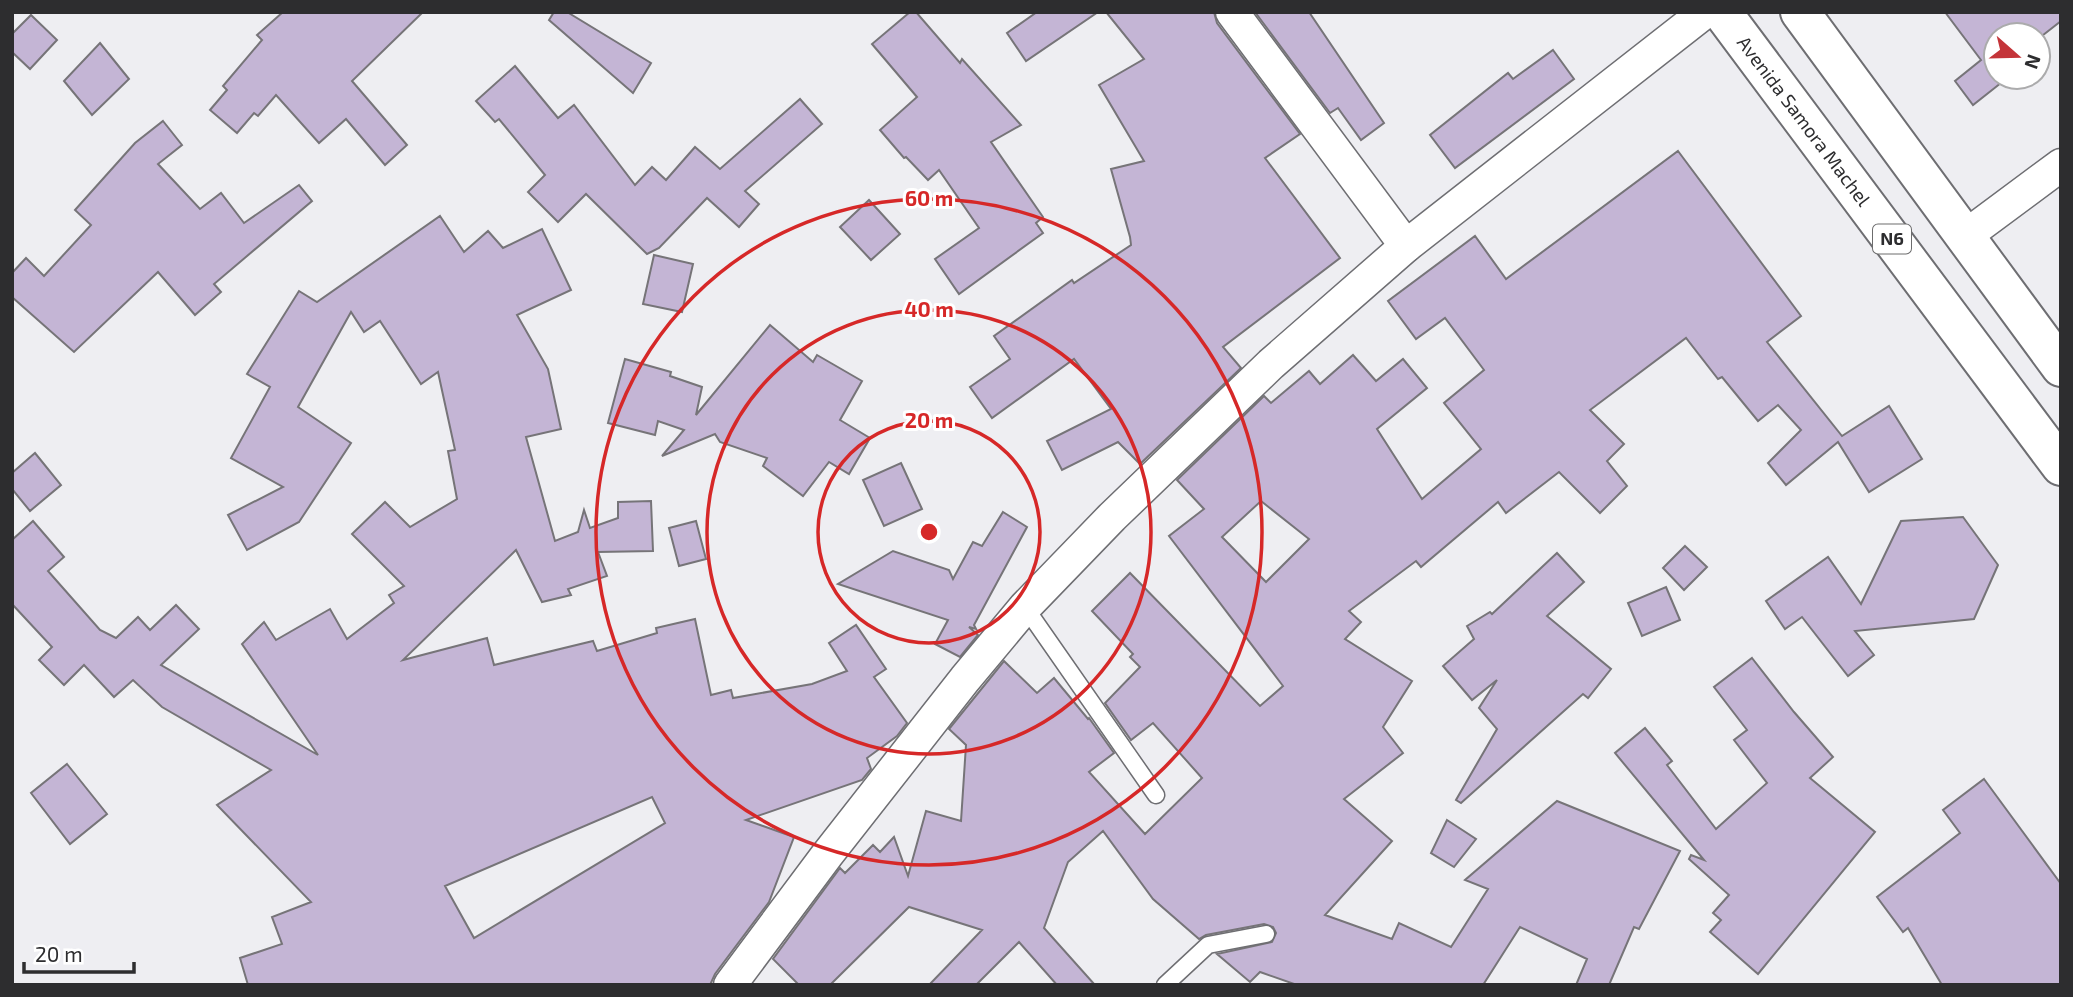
<svg xmlns="http://www.w3.org/2000/svg" width="2073" height="997" font-family="'Exo 2',sans-serif">
  <style>
    .building { fill: #c4b5d5; stroke: #767478; stroke-width: 2; fill-rule: evenodd }
    .lines { fill: none; stroke-linecap: round; stroke-linejoin: round }
    .lane-casing { stroke: #6e6e72; stroke-width: 19 }
    .street-casing { stroke: #6e6e72; stroke-width: 35 }
    .highway-casing { stroke: #6e6e72; stroke-width: 42 }
    .lane { stroke: #fff; stroke-width: 16 }
    .street { stroke: #fff; stroke-width: 32 }
    .highway { stroke: #fff; stroke-width: 38 }
    .ring { fill: none; stroke: #d62828; stroke-width: 3.5 }
    .labels { text-anchor: middle; stroke-width: 6; stroke-linejoin: round; paint-order: stroke }
    .shield { fill: #fff; stroke: #6c6c6d; stroke-width: 2 }
    .shield-label { font-size: 18px; font-weight: bold; fill: #2d2d2f }
    .street-label { font-size: 19px; fill: #2d2d2f; stroke: #fff }
    .centre { fill: #d62828; stroke: #fff; stroke-width: 3.5 }
    .ring-label { font-size: 21px; text-anchor: middle; font-weight: bold; fill: #d62828; stroke: #fff; stroke-width: 6; stroke-linejoin: round; paint-order: stroke }
  </style>
  <rect width="100%" height="100%" fill="#eeeef2"/>
  <g class="building">
    <polygon points="283,12 423,12 352,81 407,145 385,165 346,119 319,143 276,95 258,116 254,113 237,133 210,110 227,90 223,86 262,40 257,35"/>
    <polygon points="554,12 567,12 651,63 633,93 549,20"/>
    <polygon points="910,12 916,12 960,63 962,59 1021,125 991,142 1043,217 1036,223 1043,233 959,294 935,259 979,228 939,170 928,180 906,157 904,158 880,130 917,97 872,44"/>
    <polygon points="1037,12 1098,12 1026,61 1007,33"/>
    <polygon points="1106,12 1214,12 1217,23 1300,134 1265,158 1340,258 1223,347 1241,368 1140,464 1118,442 1062,470 1047,441 1111,409 1074,359 992,418 970,387 1010,359 994,336 1072,280 1074,283 1131,245 1130,237 1111,169 1144,161 1099,85 1144,59"/>
    <polygon points="1255,12 1309,12 1384,123 1361,140 1338,108 1330,113"/>
    <polygon points="1945,12 2061,12 2061,21 2038,39 2038,35 1996,35 1996,77 2004,77 2006,79 1973,105 1955,81 1981,60"/>
    <polygon points="31,15 57,40 30,69 12,52 12,34"/>
    <polygon points="100,43 129,79 92,115 64,81"/>
    <polygon points="1553,50 1574,79 1455,168 1430,135 1508,73 1513,79"/>
    <polygon points="515,66 558,118 574,105 635,185 652,167 666,180 695,147 720,169 800,99 822,124 745,191 759,204 739,227 707,198 659,248 647,254 586,194 558,222 528,192 545,175 499,119 495,122 476,101"/>
    <polygon points="163,121 182,145 158,164 200,209 221,193 244,223 299,185 312,201 214,284 221,292 195,315 158,272 74,352 12,297 12,273 26,258 44,276 91,225 75,210 135,143"/>
    <path d="M1678,151L1801,316L1767,342L1842,436L1889,406L1922,459L1869,492L1838,442L1786,485L1768,463L1801,430L1778,405L1758,421L1722,377L1718,379L1686,338L1590,410L1624,444L1607,461L1627,486L1600,513L1559,472L1506,513L1498,502L1421,567L1416,561L1349,611L1361,622L1345,639L1412,681L1383,727L1403,753L1344,799L1392,841L1325,915L1392,939L1399,923L1451,947L1488,889L1465,880L1557,801L1680,851L1639,929L1634,927L1609,985H1576L1587,959L1520,927L1483,985H1297L1260,972L1250,982L1217,954L1272,942L1276,933L1273,927L1264,924L1206,935L1199,939L1153,899L1103,831L1068,862L1044,928L1095,985H1057L1019,942L976,985H929L982,930L909,907L830,985H799L773,959L840,868L845,873L873,845L880,852L894,837L908,876L926,811L961,821L966,745L949,729L1004,661L1037,693L1054,678L1088,719L1089,718L1114,753L1089,772L1145,834L1202,778L1153,723L1131,740L1105,703L1140,667L1130,657L1133,654L1092,611L1130,573L1260,706L1283,686L1169,536L1204,509L1177,480L1264,396L1271,403L1309,371L1320,384L1353,355L1376,381L1403,359L1427,388L1377,429L1422,499L1481,449L1444,403L1484,370L1445,318L1416,339L1388,301L1475,236L1506,279ZM1261,501L1309,539L1266,582L1222,537Z"/>
    <polygon points="869,200 900,234 871,260 840,227"/>
    <path d="M440,216L464,252L488,231L503,248L542,229L571,290L517,315L548,369L561,429L526,437L555,541L578,532L584,510L590,528L618,518V502L651,501L653,551L598,552L607,576L568,589L571,595L542,602L516,550L403,660L487,638L494,665L593,641L597,651L657,633L656,628L695,619L711,695L731,690L733,698L812,684L847,671L829,643L856,625L886,669L874,677L907,723L897,736L867,758L871,769L862,780L746,820L794,837L769,902L715,974L710,985H248L240,958L282,944L272,917L311,902L217,805L271,770L162,707L133,680L114,697L84,665L64,685L39,660L52,647L12,604V540L33,521L64,557L48,571L100,630L116,638L138,617L150,630L176,605L199,629L161,665L318,755L242,644L264,622L276,640L330,609L347,639L394,603L389,595L404,586L352,534L385,502L410,527L457,499L448,451L455,450L438,372L421,384L380,321L364,332L351,312L298,407L351,443L299,522L247,550L228,515L283,487L231,458L270,387L247,374L299,291L317,302ZM652,797L665,823L474,938L445,886Z"/>
    <polygon points="654,255 693,264 682,312 643,304"/>
    <polygon points="770,325 813,362 817,355 862,381 840,420 870,438 849,474 829,462 803,496 763,466 767,458 720,442 715,434 662,456 684,430 658,421 655,435 608,423 625,359 671,372 670,376 702,387 696,415"/>
    <polygon points="35,453 61,485 30,511 12,489 12,473"/>
    <polygon points="901,463 922,509 884,526 863,480"/>
    <polygon points="1003,512 1027,527 974,625 976,629 969,627 978,635 960,657 935,644 948,620 838,584 893,551 949,570 953,579 973,542 982,546"/>
    <polygon points="1963,517 1998,565 1974,619 1855,631 1874,655 1848,676 1802,617 1785,629 1766,601 1828,557 1861,604 1901,521"/>
    <polygon points="696,521 706,559 679,566 669,528"/>
    <polygon points="1685,546 1707,567 1684,590 1663,568"/>
    <polygon points="1557,553 1584,582 1547,616 1611,669 1588,698 1583,694 1461,803 1456,800 1497,729 1479,708 1497,680 1472,700 1443,666 1474,639 1467,626 1490,612 1492,614"/>
    <polygon points="1666,587 1680,620 1642,636 1628,603"/>
    <polygon points="1752,658 1794,712 1833,757 1810,778 1875,832 1758,974 1710,932 1721,920 1713,913 1729,895 1689,859 1691,855 1704,860 1615,753 1645,728 1672,761 1667,765 1716,829 1767,783 1734,740 1747,730 1714,687"/>
    <polygon points="67,764 107,814 70,844 31,793"/>
    <polygon points="1984,779 2061,884 2061,985 1942,985 1908,928 1903,932 1877,897 1960,833 1943,810"/>
    <polygon points="1447,820 1476,839 1454,867 1431,853"/>
  </g>
  <g class="lines">
    <g class="lane-casing">
      <g id="lane">
        <polyline points="1025,607 1156,795"/>
        <polyline points="1165,985 1208,945 1266,934"/>
      </g>
    </g>
    <g class="street-casing">
      <g id="street">
        <polyline points="1232,12 1406,246"/>
        <polyline points="1964,237 2061,165"/>
        <polyline points="730,985 827,855 965,679 1025,607 1112,517 1271,364 1406,246 1705,12"/>
      </g>
    </g>
    <g class="highway-casing">
      <g id="highway">
        <polyline points="1722,12 2061,466"/>
        <polyline points="1800,12 2061,367"/>
      </g>
    </g>
    <use href="#lane" class="lane"/>
    <use href="#street" class="street"/>
    <use href="#highway" class="highway"/>
  </g>
  <g class="ring">
    <circle cx="929" cy="532" r="111"/>
    <circle cx="929" cy="532" r="222"/>
    <circle cx="929" cy="532" r="333"/>
  </g>
  <g class="labels">
    <rect class="shield" x="1873" y="224.5" width="38" height="29" rx="5"/>
    <g class="shield-label">
      <text x="1892" y="245">N6</text>
    </g>
    <g class="street-label">
      <text transform="translate(1804 121) rotate(53)" y="7">Avenida Samora Machel</text>
    </g>
  </g>
  <circle cx="929" cy="532" r="10" class="centre"/>
  <g class="ring-label">
    <text x="929" y="206">60 m</text>
    <text x="929" y="317">40 m</text>
    <text x="929" y="428">20 m</text>
  </g>
  <rect width="2073" height="997" fill="none" stroke="#2d2d2f" stroke-width="28"/>
  <g transform="translate(2017 56) rotate(110)"><circle r="33" fill="#ffffff" stroke="#ababac" stroke-width="2"/>
  <path d="M0-5L12 26L0 18L-12 26Z" fill="#c43439"/>
  <text y="-10" font-size="19" font-weight="bold" text-anchor="middle" fill="#2d2d2f">N</text>
  </g>
  <path d="M24 962v10h110v-10" fill="none" stroke="#2d2d2f" stroke-width="3.5"/>
  <text x="35" y="962" font-size="21" fill="#2d2d2f" stroke="#ffffff" stroke-width="5" paint-order="stroke">20 m</text>
</svg>
